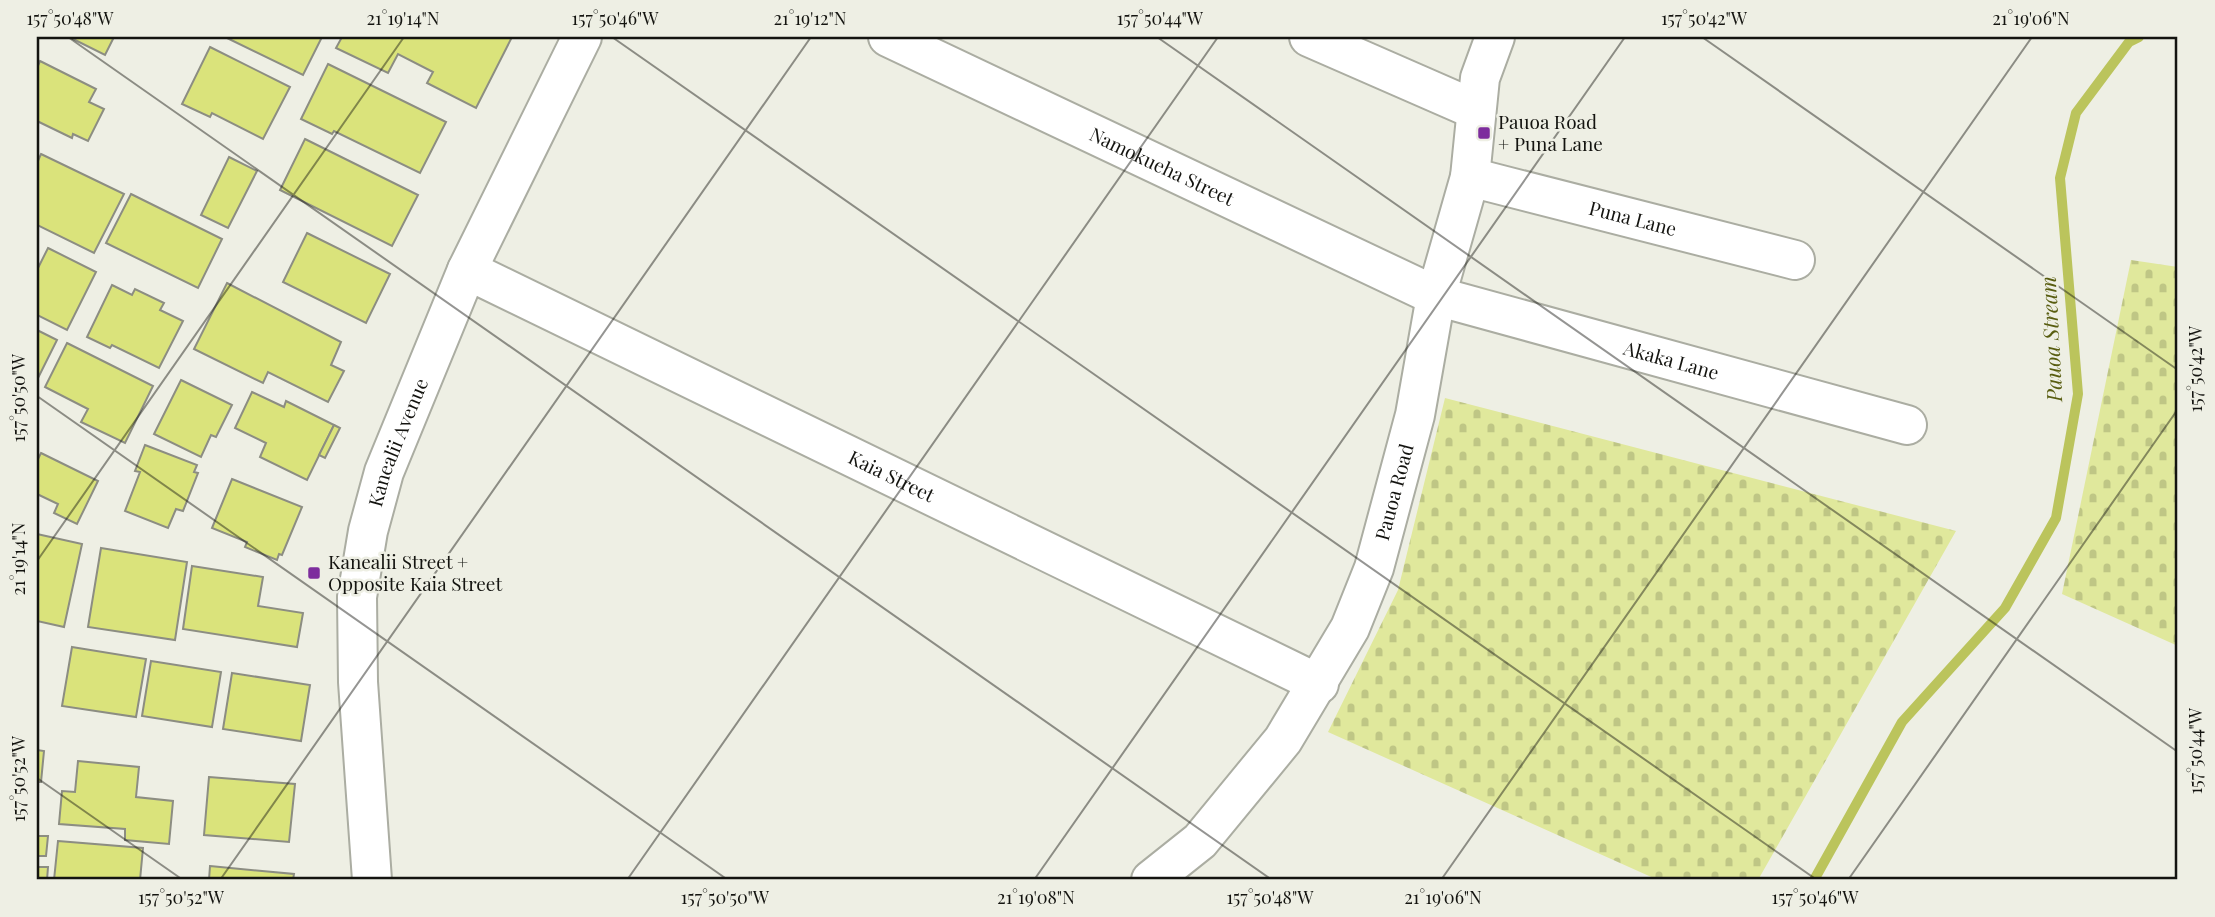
<svg xmlns="http://www.w3.org/2000/svg" width="2215" height="917" font-family="'Playfair Display',serif">
  <style>
    .cemetery { fill: url(#cemetery-stones) }
    .lines { fill: none; stroke-linecap: round; stroke-linejoin: round }
    .stream { stroke: #bbc45c; stroke-width: 10 }
    .building { fill: #dae37b; stroke: #8c8d82; stroke-width: 2 }
    .minor-casing { stroke: #abada2; stroke-width: 42 }
    .tertiary-casing { stroke: #abada2; stroke-width: 42 }
    .minor { stroke: #fff; stroke-width: 38 }
    .tertiary { stroke: #fff; stroke-width: 38 }
    .ticks { fill: none; stroke: #141410; stroke-width: 2; stroke-opacity: 0.45 }
    .poi-dot { fill: #7d2d9d; stroke: #eeefe4; stroke-width: 2.5 }
    .labels { text-anchor: middle; stroke-width: 5; stroke-linejoin: round; paint-order: stroke }
    .poi-label { font-size: 19px; fill: #141410; stroke: #eeefe4; text-anchor: start }
    .street-label { font-size: 19px; fill: #141410; stroke: #eeefe4 }
    .water-label { font-size: 21px; font-style: italic; fill: #585d10; stroke: #eeefe4 }
    .neatline { fill: none; stroke: #141410; stroke-width: 2.5 }
    .ticks-label { font-size: 18px; text-anchor: middle; fill: #141410 }
  </style>
  <defs>
    <pattern id="cemetery-stones" width="16" height="16" patternUnits="userSpaceOnUse" patternTransform="scale(1.75)"><rect width="16" height="16" fill="#e0e89c"/><path d="M2 7V4a2 2 0 0 1 4 0v3zM10 15v-3a2 2 0 0 1 4 0v3z" fill="#bfc685"/></pattern>
  </defs>
  <rect width="100%" height="100%" fill="#eeefe4"/>
  <g class="cemetery">
    <polygon points="2131,260 2178,267 2178,646 2062,594"/>
    <polygon points="1445,398 1956,531 1758,880 1658,880 1328,732 1398,590"/>
  </g>
  <g class="lines">
    <polyline class="stream" points="1814,880 1902,722 2005,608 2056,518 2078,394 2060,178 2076,113 2129,42 2139,37"/>
  </g>
  <g class="building">
    <polygon points="69,37 114,37 105,55"/>
    <polygon points="225,37 322,37 303,75"/>
    <polygon points="342,37 512,37 476,108 427,83 433,72 398,54 388,73 336,48"/>
    <polygon points="210,47 290,87 263,139 212,113 210,117 182,104"/>
    <polygon points="40,61 96,89 89,102 104,109 88,141 73,134 72,138 37,121 37,68"/>
    <polygon points="328,64 446,122 420,173 334,131 332,134 301,119"/>
    <polygon points="305,139 418,195 392,246 280,190"/>
    <polygon points="41,154 124,194 94,253 37,225 37,163"/>
    <polygon points="229,157 257,171 228,228 201,215"/>
    <polygon points="131,194 222,239 198,288 106,243"/>
    <polygon points="307,233 390,274 366,323 283,282"/>
    <polygon points="48,248 96,272 67,330 37,315 37,270"/>
    <polygon points="227,283 341,342 331,365 344,371 328,402 268,372 263,383 194,349"/>
    <polygon points="112,285 132,295 135,289 164,303 160,310 183,321 159,368 112,345 110,348 87,337"/>
    <polygon points="37,330 57,340 37,380"/>
    <polygon points="67,343 153,386 125,443 81,422 88,409 45,387"/>
    <polygon points="181,380 232,405 216,437 211,435 201,457 154,434"/>
    <polygon points="252,392 284,407 286,401 334,425 307,480 260,457 266,443 235,428"/>
    <polygon points="334,425 340,428 325,458 319,455"/>
    <polygon points="145,445 197,465 194,472 198,473 183,511 176,509 168,528 125,511 140,472 135,471"/>
    <polygon points="41,453 98,481 77,524 54,513 58,504 37,494 37,461"/>
    <polygon points="232,479 302,507 282,555 279,554 277,560 245,547 247,542 212,528"/>
    <polygon points="37,534 82,544 64,627 37,621"/>
    <polygon points="101,548 187,562 175,640 88,627"/>
    <polygon points="192,566 263,577 258,606 303,613 297,647 183,629"/>
    <polygon points="72,647 146,659 136,717 62,706"/>
    <polygon points="151,661 221,672 212,727 142,716"/>
    <polygon points="232,673 310,685 301,741 223,729"/>
    <polygon points="37,750 44,751 41,782 37,782"/>
    <polygon points="78,761 139,767 136,797 173,801 169,844 125,840 125,829 59,824 62,791 75,792"/>
    <polygon points="209,777 295,784 289,842 204,835"/>
    <polygon points="37,836 48,836 46,856 37,856"/>
    <polygon points="58,841 143,848 140,880 54,880"/>
    <polygon points="210,866 294,874 293,880 209,880"/>
    <polygon points="37,867 48,867 47,880 37,880"/>
  </g>
  <g class="lines">
    <g class="minor-casing">
      <g id="minor">
        <path id="s1" d="M888,37L1436,296L1907,425"/>
        <polyline points="1309,37 1476,110"/>
        <path id="s2" d="M1470,177L1795,260"/>
        <path id="s3" d="M467,270L1319,684"/>
        <path id="s4" d="M1151,880L1200,841L1283,740L1350,628L1374,568L1415,415L1436,296L1470,177L1480,78L1495,37"/>
      </g>
    </g>
    <g class="tertiary-casing">
      <g id="tertiary">
        <path id="s5" d="M372,880L358,682L357,597L368,531L384,472L467,270L582,37"/>
      </g>
    </g>
    <use href="#minor" class="minor"/>
    <use href="#tertiary" class="tertiary"/>
  </g>
  <path class="ticks" d="M68,37L1272,880M612,37L1817,880M1157,37L2178,752M1702,37L2178,370M37,396L728,880M37,561L404,37M37,778L183,880M220,880L811,37M627,880L1218,37M1034,880L1625,37M1441,880L2032,37M1848,880L2178,409"/>
  <g class="poi-dot">
    <rect x="1477" y="126" width="14" height="14" rx="3.5"/>
    <rect x="307" y="566" width="14" height="14" rx="3.5"/>
  </g>
  <g class="labels">
    <g class="poi-label">
      <text x="1498" y="129">Pauoa Road<tspan x="1498" dy="22">+ Puna Lane</tspan></text>
      <text x="328" y="569">Kanealii Street +<tspan x="328" dy="22">Opposite Kaia Street</tspan></text>
    </g>
    <g class="street-label">
      <text dy="7" stroke="none"><textPath href="#s1" startOffset="303">Namokueha Street</textPath></text>
      <text dy="7" stroke="none"><textPath href="#s2" startOffset="168">Puna Lane</textPath></text>
      <text dy="7" stroke="none"><textPath href="#s1" startOffset="850">Akaka Lane</textPath></text>
      <text dy="7" stroke="none"><textPath href="#s5" startOffset="444">Kanealii Avenue</textPath></text>
      <text dy="7" stroke="none"><textPath href="#s3" startOffset="472">Kaia Street</textPath></text>
      <text dy="7" stroke="none"><textPath href="#s4" startOffset="467">Pauoa Road</textPath></text>
    </g>
    <g class="water-label">
      <text transform="translate(2052 339) rotate(-93)" y="7">Pauoa Stream</text>
    </g>
  </g>
  <rect width="2215" height="917" fill="none" stroke="#eeefe4" stroke-width="77"/>
  <rect x="38" y="38" width="2138" height="840" class="neatline"/>
  <g class="ticks-label">
    <text x="70" y="25">157°50'48"W</text>
    <text x="403" y="25">21°19'14"N</text>
    <text x="615" y="25">157°50'46"W</text>
    <text x="810" y="25">21°19'12"N</text>
    <text x="1160" y="25">157°50'44"W</text>
    <text x="1704" y="25">157°50'42"W</text>
    <text x="2031" y="25">21°19'06"N</text>
    <text transform="translate(2196 369) rotate(-90)" y="6">157°50'42"W</text>
    <text transform="translate(19 398) rotate(-90)" y="6">157°50'50"W</text>
    <text transform="translate(19 559) rotate(-90)" y="6">21°19'14"N</text>
    <text transform="translate(2196 751) rotate(-90)" y="6">157°50'44"W</text>
    <text transform="translate(19 779) rotate(-90)" y="6">157°50'52"W</text>
    <text x="181" y="904">157°50'52"W</text>
    <text x="725" y="904">157°50'50"W</text>
    <text x="1036" y="904">21°19'08"N</text>
    <text x="1270" y="904">157°50'48"W</text>
    <text x="1443" y="904">21°19'06"N</text>
    <text x="1815" y="904">157°50'46"W</text>
  </g>
</svg>
